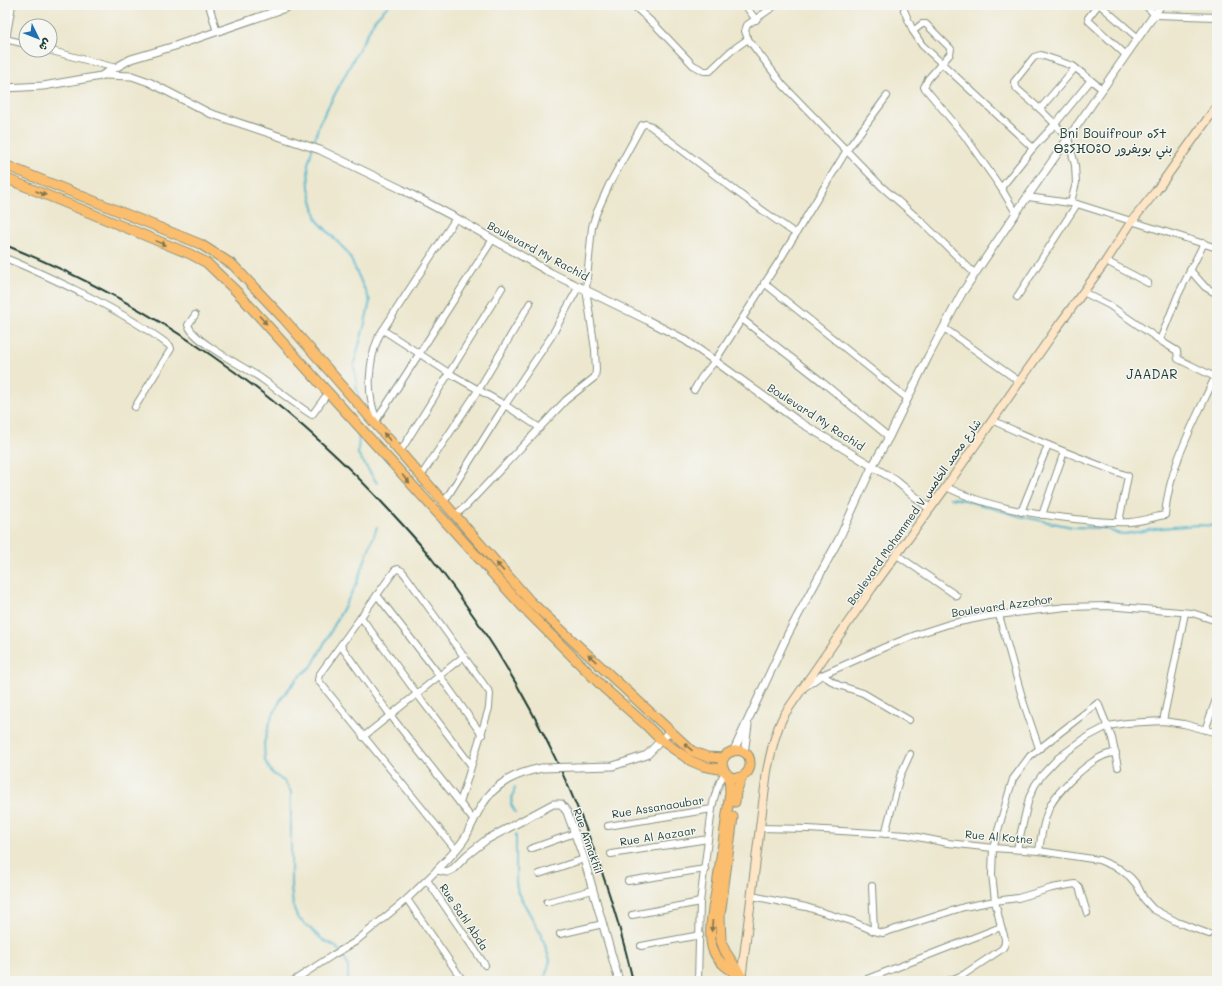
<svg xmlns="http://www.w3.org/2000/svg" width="1222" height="986" font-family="Mali,'Playpen Sans Arabic','Noto Sans Tifinagh',sans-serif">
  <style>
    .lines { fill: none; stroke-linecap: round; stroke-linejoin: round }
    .stream { stroke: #4eb5cd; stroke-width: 2 }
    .minor-casing { stroke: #869281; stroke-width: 8 }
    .tertiary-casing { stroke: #869281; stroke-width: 9 }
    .secondary-casing { stroke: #869281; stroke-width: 10 }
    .primary-casing { stroke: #869281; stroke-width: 11 }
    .minor { stroke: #fff; stroke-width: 6 }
    .tertiary { stroke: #fff; stroke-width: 7 }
    .secondary { stroke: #fde5c5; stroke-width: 8 }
    .primary { stroke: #fbbd6e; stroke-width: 9 }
    .rail { stroke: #1f3d34; stroke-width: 2 }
    .tertiary-bridge-casing { stroke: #869281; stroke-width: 9; stroke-linecap: butt }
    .tertiary-bridge { stroke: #fff; stroke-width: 7 }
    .oneway { fill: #82774e }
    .labels { text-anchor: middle; stroke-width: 3; stroke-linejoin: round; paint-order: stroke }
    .street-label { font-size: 11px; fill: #1f3d34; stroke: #f6f6f2 }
    .quarter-label { font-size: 13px; fill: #1f3d34; stroke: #f6f6f2 }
  </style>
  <rect width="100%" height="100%" fill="#f6f6f2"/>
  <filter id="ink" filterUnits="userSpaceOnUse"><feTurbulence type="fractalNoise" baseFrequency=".025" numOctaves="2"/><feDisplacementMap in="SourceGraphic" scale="8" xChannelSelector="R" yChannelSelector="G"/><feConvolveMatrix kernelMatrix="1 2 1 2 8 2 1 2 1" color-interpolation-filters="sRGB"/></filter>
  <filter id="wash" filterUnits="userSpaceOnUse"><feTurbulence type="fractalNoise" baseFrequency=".012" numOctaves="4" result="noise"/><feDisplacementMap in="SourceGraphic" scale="16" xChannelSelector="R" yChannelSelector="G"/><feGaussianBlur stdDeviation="0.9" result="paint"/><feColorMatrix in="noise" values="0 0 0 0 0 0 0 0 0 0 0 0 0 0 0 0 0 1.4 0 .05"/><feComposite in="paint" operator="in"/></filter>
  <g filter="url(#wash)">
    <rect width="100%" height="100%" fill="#ece7ce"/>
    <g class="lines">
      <g class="stream">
        <polyline points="360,400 357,391 354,364 365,323 370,301 348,253 317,220 309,188 308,164 319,124 375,19 389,5"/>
        <polyline points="359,433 358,454 377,483"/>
        <polyline points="950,498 965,500 1019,516 1072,527 1104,528 1116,533 1125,534 1161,528 1198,525 1217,526"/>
        <polyline points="515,812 511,804 515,787"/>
        <polyline points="516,834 516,882 518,893 541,934 550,960 544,981"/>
        <polyline points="348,981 348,968 344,956 335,946 323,940 297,917 293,906 291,888 291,792 285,782 272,773 265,761 264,743 271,719 282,697 298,678 312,666 356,585 377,527"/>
      </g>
    </g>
  </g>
  <g filter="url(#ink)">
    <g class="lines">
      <g class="minor-casing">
        <g id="minor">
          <polyline points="209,5 217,32"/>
          <polyline points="633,5 656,26 693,65 704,71 710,71 731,51 748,39"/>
          <polyline points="745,5 756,20"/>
          <polyline points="776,5 747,25 745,31 748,39 783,85 881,186 922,222 975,274"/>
          <polyline points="1098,5 1088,18 1089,21 1126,55"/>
          <polyline points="1100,5 1138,38"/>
          <polyline points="1145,5 1155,15 1217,17"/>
          <polyline points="904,10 913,31 922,45 1033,148 1055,124 1068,138 1075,165 1076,183 1071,202"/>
          <polyline points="913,31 922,24 926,24 951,49 950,54 928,79 924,87 964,135 1001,188 1016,213"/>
          <polyline points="5,39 26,44"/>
          <polyline points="6,39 12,5"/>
          <polyline points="48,50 116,68"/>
          <polyline points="1091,80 1055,124 1040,109 1017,89 1014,82 1034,57 1041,55 1073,66 1102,89"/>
          <polyline points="1040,109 1075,68"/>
          <polyline points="1001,188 1033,148"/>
          <polyline points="1028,197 1077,204 1217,248"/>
          <path d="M5,258C33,269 59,282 86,295C115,310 144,326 170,346L171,349L135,407"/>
          <polyline points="1106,261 1148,283"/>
          <polyline points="1190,270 1205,287 1217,294"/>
          <polyline points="764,283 908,399"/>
          <polyline points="1083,292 1109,305 1164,343 1177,351 1178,359 1217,378"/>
          <polyline points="1017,297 1077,204"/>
          <path d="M195,315L188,325C195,343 245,367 262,379C279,391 295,404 312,415L328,393"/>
          <polyline points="742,319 821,381 889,437"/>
          <polyline points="944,328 1020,382"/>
          <polyline points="383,330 449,373 505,405 540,428"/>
          <polyline points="1160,340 1178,295 1204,243"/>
          <polyline points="694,390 701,378 715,361 781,258 847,150 887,96"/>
          <path d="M377,420C366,395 368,361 379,336L456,218"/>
          <path d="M992,420C1037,442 1082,459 1128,476L1119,522"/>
          <polyline points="376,421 493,239"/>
          <polyline points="400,452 502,288"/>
          <polyline points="421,476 479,389 530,303"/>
          <path d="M946,487C987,507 1031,514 1075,519C1093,521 1112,523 1130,522C1142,521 1154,517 1165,515C1169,466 1195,421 1215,377"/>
          <polyline points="444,502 505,405 551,337 579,286"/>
          <polyline points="1021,512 1048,445"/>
          <polyline points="455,515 466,506 566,400 595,377 596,370 595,350 586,289 592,227 596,214 609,185 642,125 646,124 649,125 745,198 796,234"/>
          <polyline points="1042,515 1064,452"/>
          <polyline points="897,555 957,596"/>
          <polyline points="377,595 440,676 482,735"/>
          <polyline points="999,615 1024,704 1039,748"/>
          <polyline points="361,617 417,694 471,765"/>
          <polyline points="341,646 391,716 474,821"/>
          <polyline points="822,675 838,685 863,693 909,720"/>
          <polyline points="805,687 822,675 885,647 918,634 949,624 989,616 1066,607 1107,606 1192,613 1217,621"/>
          <polyline points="1163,721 1185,613"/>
          <polyline points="1205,730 1217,697"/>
          <polyline points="363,737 464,656"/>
          <polyline points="608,826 712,809"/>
          <polyline points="759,828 808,829 907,835 948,843 993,848 1039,851 1099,860 1120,869 1130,877 1137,885 1144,899 1153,909 1177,922 1209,934"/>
          <polyline points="885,834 900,776 910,754"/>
          <polyline points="530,849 575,833"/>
          <polyline points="1017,849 1029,798 1035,785 1042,775 1058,758 1087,737 1108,726 1127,723 1163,721 1184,724 1217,733"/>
          <polyline points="456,850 318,680 319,675 395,570 398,569 402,571 406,576 490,693 489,708 460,803"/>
          <path d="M1039,851C1041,836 1043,822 1049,808C1057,791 1095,752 1116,753"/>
          <polyline points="611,854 708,839"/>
          <polyline points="539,874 584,859"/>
          <polyline points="427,880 485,965"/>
          <polyline points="628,881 705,869"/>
          <polyline points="872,886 874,931"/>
          <polyline points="752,896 806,907 851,921 874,931 883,933 964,907 995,901 992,874 993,848 1009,792 1013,779 1030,756 1098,703 1112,738 1118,767"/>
          <polyline points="407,899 463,981"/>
          <polyline points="547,902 593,890"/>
          <polyline points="632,915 700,902"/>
          <polyline points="560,934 603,924"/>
          <polyline points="641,946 700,935"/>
          <polyline points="293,981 333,955 355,942 407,899 437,870"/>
          <path d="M698,981L700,902L712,809C714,795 718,784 725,772"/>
          <polyline points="862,981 1001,927 995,901 1018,898 1052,888 1075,884 1079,887 1087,913"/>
          <path d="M948,981L963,975L1002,949C1008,942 1004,935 1001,927"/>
        </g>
      </g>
      <g class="tertiary-casing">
        <g id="tertiary">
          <polyline points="105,75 132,76 149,82 209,113 320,150 401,189 456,218 551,273 647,320 685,340 715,361 798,421 895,480 930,509"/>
          <polyline points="5,88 43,86 101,76 131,59 175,46 294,5"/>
          <polyline points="734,750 788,634 839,539 872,467 889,437 928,357 962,293 1016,213 1161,5"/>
          <polyline points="744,753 748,725"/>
          <polyline points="576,767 613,766 647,755 670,731"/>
          <path d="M542,768C517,773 496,782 482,805C475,816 471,827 465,838C457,850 447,860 437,870L447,872L453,869L467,855L486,840L553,804H561L567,812L584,859L619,981"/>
        </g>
      </g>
      <g class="secondary-casing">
        <path id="secondary" d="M741,980L767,771C771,752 775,732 784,715L872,588L946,487L1059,325L1106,261L1132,221L1156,191L1217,106"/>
      </g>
      <g class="primary-casing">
        <g id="primary">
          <polyline points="5,165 200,244 233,265 284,319 530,601 692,751 707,757 724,758"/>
          <polyline points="5,178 190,254 207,263 237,292 522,606 604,688 645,724 661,740 691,761 703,766 724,770"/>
          <path d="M729,776C738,780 749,776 750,765C752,738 705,753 729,776L730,792C726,823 721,855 717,886C714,903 707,934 713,950C718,963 730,970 742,977"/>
          <polyline points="735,802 736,792 742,777"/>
          <polyline points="733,817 720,916 721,941 725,951 740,974"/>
        </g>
      </g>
      <use href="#minor" class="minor"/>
      <use href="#tertiary" class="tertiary"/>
      <use href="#secondary" class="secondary"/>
      <use href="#primary" class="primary"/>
      <path class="rail" d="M5,245C151,303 283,394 389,510C404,526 419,542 432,559C529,683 598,828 633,981"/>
      <g class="tertiary-bridge-casing">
        <polyline id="tertiary-bridge" points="542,768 576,767"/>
      </g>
      <use href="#tertiary-bridge" class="tertiary-bridge"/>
    </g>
    <defs><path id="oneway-solid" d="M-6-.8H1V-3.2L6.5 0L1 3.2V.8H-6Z"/></defs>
    <g class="oneway">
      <use href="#oneway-solid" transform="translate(41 193) rotate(23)"/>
      <use href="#oneway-solid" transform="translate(161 243) rotate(22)"/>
      <use href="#oneway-solid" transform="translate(263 320) rotate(48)"/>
      <use href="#oneway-solid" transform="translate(387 437) rotate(-131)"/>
      <use href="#oneway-solid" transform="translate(406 479) rotate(48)"/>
      <use href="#oneway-solid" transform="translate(500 567) rotate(-131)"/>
      <use href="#oneway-solid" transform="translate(592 658) rotate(-137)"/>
      <use href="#oneway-solid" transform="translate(688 747) rotate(-139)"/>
      <use href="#oneway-solid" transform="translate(712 926) rotate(95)"/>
    </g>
  </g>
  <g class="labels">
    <g class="street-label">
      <text transform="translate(538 251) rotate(28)" y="4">Boulevard My Rachid</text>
      <text transform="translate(816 417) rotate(33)" y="4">Boulevard My Rachid</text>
      <text transform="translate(914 512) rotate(-55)" y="4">Boulevard Mohammed V شارع محمد الخامس</text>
      <text transform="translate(1002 606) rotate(-8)" y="4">Boulevard Azzohor</text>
      <text transform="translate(658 807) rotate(-9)" y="4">Rue Assanaoubar</text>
      <text transform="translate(658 836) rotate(-9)" y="4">Rue Al Aazaar</text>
      <text transform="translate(999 837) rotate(5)" y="4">Rue Al Kotne</text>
      <text transform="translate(588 841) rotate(71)" y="4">Rue Annakhil</text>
      <text transform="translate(464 917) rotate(56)" y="4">Rue Sahl Abda</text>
    </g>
    <g class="quarter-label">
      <text x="1113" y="138">Bni Bouifrour ⴰⵢⵜ<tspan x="1113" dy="15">ⴱⵓⵢⴼⵔⵓⵔ بني بويفرور</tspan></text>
      <text x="1152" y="379">JAADAR</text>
    </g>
  </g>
  <rect width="1222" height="986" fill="none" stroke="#f6f6f2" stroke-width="20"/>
  <g transform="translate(38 38) rotate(133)"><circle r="19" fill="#f6f6f2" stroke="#a0aca6"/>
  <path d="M0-3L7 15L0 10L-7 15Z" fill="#1f6fb2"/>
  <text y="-6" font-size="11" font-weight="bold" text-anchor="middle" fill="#1f3d34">ش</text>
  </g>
</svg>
